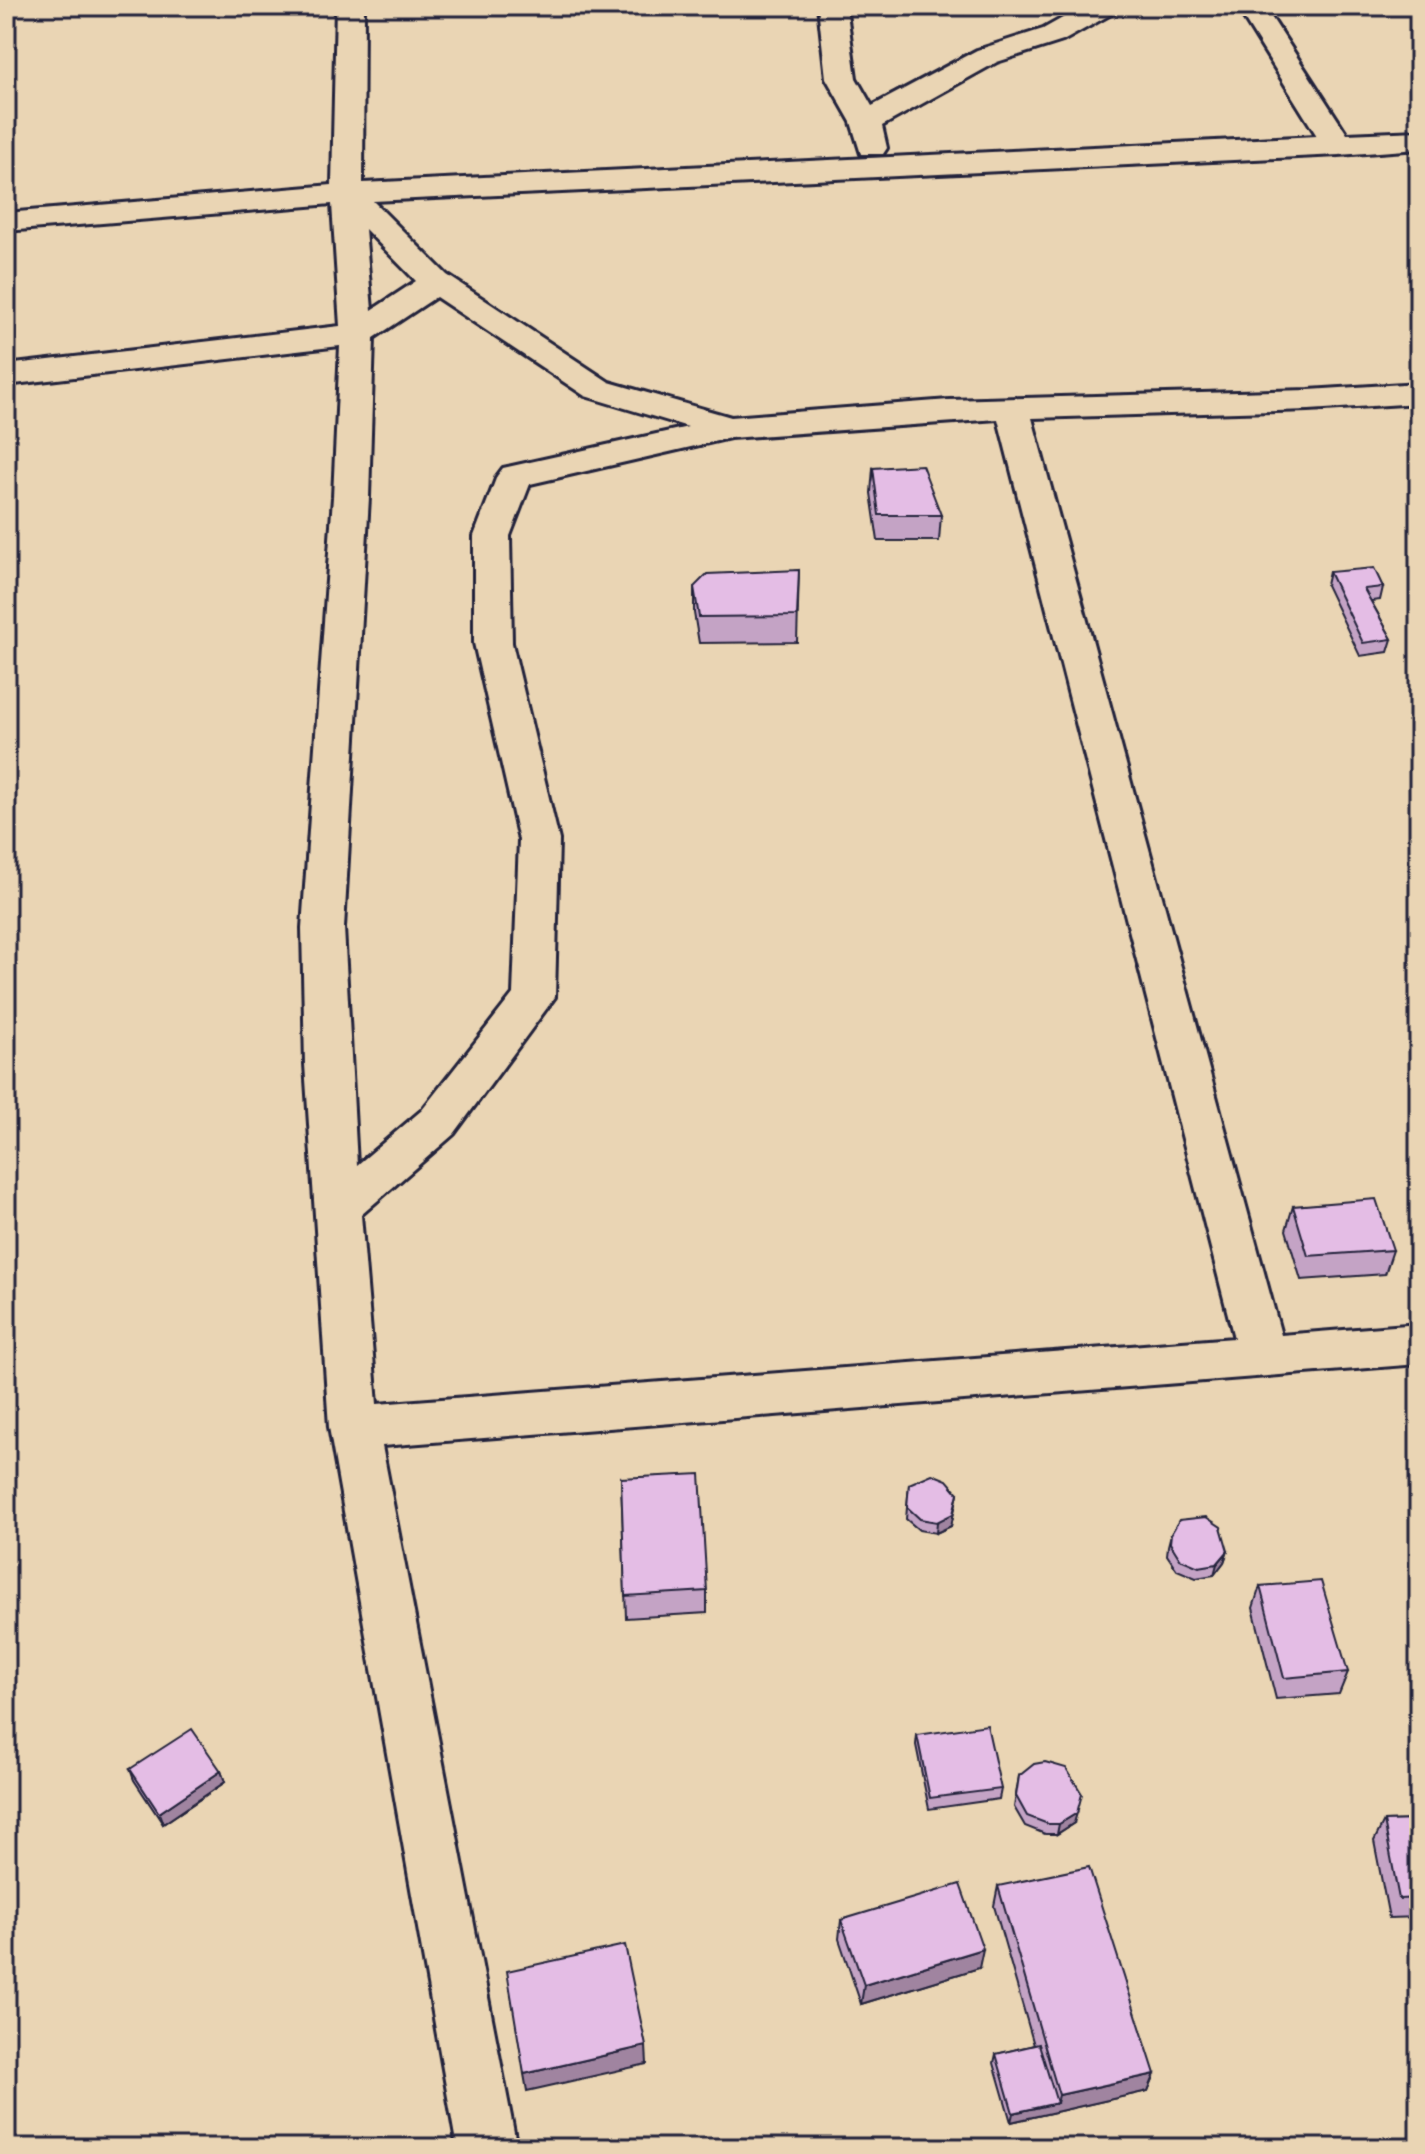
<svg xmlns="http://www.w3.org/2000/svg" width="1425" height="2154" font-family="Itim,sans-serif">
  <style>
    .lines { fill: none; stroke-linecap: round; stroke-linejoin: round }
    .minor-casing { stroke: #22223b; stroke-width: 6 }
    .minor { fill: #ead5b4; fill-rule: evenodd }
    .wall { fill: #c4a3c5; stroke: #22223b; stroke-width: 2 }
    .shaded-wall { fill: #a084a0; stroke: #22223b; stroke-width: 2 }
    .building { fill: #e4bde5; stroke: #22223b; stroke-width: 2 }
  </style>
  <rect width="100%" height="100%" fill="#ead5b4"/>
  <filter id="ink" filterUnits="userSpaceOnUse"><feTurbulence type="fractalNoise" baseFrequency=".0125" numOctaves="2"/><feDisplacementMap in="SourceGraphic" scale="16" xChannelSelector="R" yChannelSelector="G"/><feConvolveMatrix kernelMatrix="1 2 1 2 8 2 1 2 1" color-interpolation-filters="sRGB"/></filter>
  <g filter="url(#ink)">
    <g class="lines">
      <g class="minor-casing">
        <g id="minor">
          <path d="M336,6H364L363,183L1317,136L1236,6H1264L1347,134L1419,131V149L1339,155L373,201L447,275L609,382L731,417L949,400L1309,390L1419,383V403L1309,410L1032,418L1281,1335L1419,1324V1364L382,1446L517,2148H457L329,1427L305,1064L302,928L333,497L340,346L6,385V365L340,326L332,204L6,231V213L332,185ZM365,229L416,281L372,310ZM436,297L585,396L688,427L503,468L497,476L474,536V643L519,840L513,994L422,1110L357,1165L344,928L369,497L374,338ZM998,419L1234,1338L377,1404L361,1215L454,1134L555,997L559,840L512,643L510,536L530,484L730,438Z"/>
          <polygon points="818,6 846,6 856,78 872,106 977,50 1043,29 1084,6 1119,6 1115,12 1063,41 997,62 882,126 887,148 883,154 861,154 851,122 826,78"/>
        </g>
      </g>
      <use href="#minor" class="minor"/>
    </g>
    <g class="wall">
      <polygon points="873,468 941,515 939,541 878,541 871,493"/>
      <polygon points="799,570 797,642 699,643 694,613 694,587"/>
      <polygon points="1329,572 1383,587 1380,600 1371,601 1392,639 1388,652 1360,656 1326,585"/>
      <polygon points="1293,1206 1393,1250 1385,1274 1301,1280 1286,1230"/>
      <polygon points="621,1478 707,1591 707,1613 626,1618"/>
      <polygon points="909,1484 958,1493 951,1526 936,1533 919,1530 906,1519"/>
      <polygon points="1171,1534 1228,1551 1224,1562 1214,1575 1196,1578 1177,1570 1167,1555 1168,1546"/>
      <polygon points="1260,1586 1348,1672 1339,1694 1276,1699 1253,1608"/>
      <polygon points="917,1735 1001,1789 999,1799 929,1809 916,1745"/>
      <polygon points="130,1769 221,1771 225,1782 163,1824 134,1780"/>
      <polygon points="1019,1776 1074,1823 1057,1834 1045,1834 1025,1826 1014,1807"/>
      <polygon points="1419,1820 1419,1917 1389,1918 1374,1841 1384,1821"/>
      <polygon points="998,1886 1155,2074 1148,2091 1011,2122 994,2063 996,2054 1034,2045 994,1906"/>
      <polygon points="841,1920 979,1968 861,2004 839,1939"/>
    </g>
    <g class="shaded-wall">
      <polygon points="958,1493 951,1526 936,1533 937,1522"/>
      <polygon points="1228,1551 1224,1562 1214,1575 1217,1564"/>
      <polygon points="221,1771 225,1782 163,1824 159,1813"/>
      <polygon points="1077,1813 1074,1823 1057,1834 1059,1824"/>
      <polygon points="983,1949 979,1968 861,2004 864,1985"/>
      <polygon points="646,2046 647,2064 527,2091 524,2074"/>
      <polygon points="1155,2074 1148,2091 1011,2122 1013,2113 1057,2103 1059,2095"/>
    </g>
    <g class="building">
      <polygon points="922,465 941,515 879,515 873,468"/>
      <polygon points="1374,568 1383,587 1364,589 1392,639 1363,643 1329,572"/>
      <polygon points="799,570 797,616 699,617 694,587 707,574"/>
      <polygon points="1376,1199 1393,1250 1308,1256 1293,1206"/>
      <polygon points="700,1474 707,1591 625,1596 621,1478"/>
      <polygon points="932,1474 947,1480 958,1493 953,1514 937,1522 920,1519 907,1507 909,1484"/>
      <polygon points="1206,1517 1221,1527 1228,1551 1217,1564 1199,1567 1180,1559 1170,1543 1171,1534 1179,1520"/>
      <polygon points="1321,1581 1348,1672 1284,1678 1260,1586"/>
      <polygon points="987,1725 1001,1789 930,1798 917,1735"/>
      <polygon points="192,1729 221,1771 159,1813 130,1769"/>
      <polygon points="1045,1762 1066,1768 1082,1794 1077,1813 1059,1824 1048,1824 1027,1816 1016,1796 1019,1776 1034,1764"/>
      <polygon points="1419,1820 1419,1898 1399,1899 1384,1821"/>
      <polygon points="1089,1867 1155,2074 1059,2095 998,1886"/>
      <polygon points="960,1884 983,1949 864,1985 841,1920"/>
      <polygon points="625,1945 646,2046 524,2074 507,1971"/>
      <polygon points="1039,2044 1057,2103 1013,2113 996,2054"/>
    </g>
  </g>
  <rect width="1425" height="2154" fill="none" stroke="#ead5b4" stroke-width="32"/>
  <rect x="16" y="16" width="1393" height="2122" fill="none" stroke="#22223b" stroke-width="3" filter="url(#ink)"/>
</svg>
